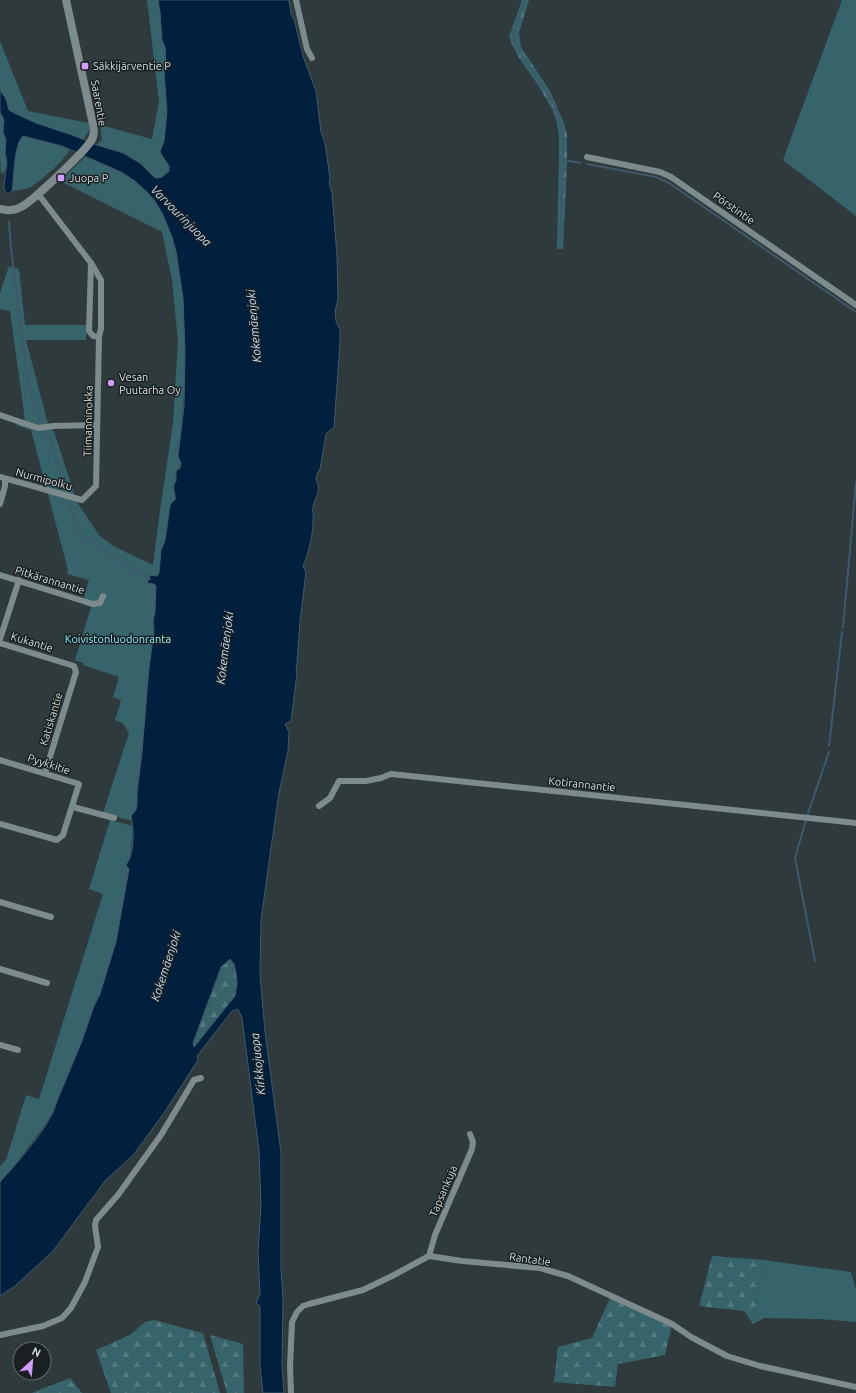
<svg xmlns="http://www.w3.org/2000/svg" width="856" height="1393" font-family="Ubuntu,sans-serif">
  <style>
    .green { fill: #37646a }
    .forest { fill: url(#forest-firs) }
    .water { fill: #00203d; stroke: #40596d; fill-rule: evenodd }
    .lines { fill: none; stroke-linecap: round; stroke-linejoin: round }
    .stream { stroke: #40596d; stroke-width: 2 }
    .minor { stroke: #7d8b8c; stroke-width: 6 }
    .tertiary { stroke: #7d8b8c; stroke-width: 8 }
    .poi-dot { fill: #d29dfd; stroke: #1a2021; stroke-width: 1.5 }
    .labels { text-anchor: middle; stroke-width: 3; stroke-linejoin: round; paint-order: stroke }
    .poi-label { font-size: 11px; fill: #d6ddde; stroke: #1a2021; text-anchor: start }
    .street-label { font-size: 11px; fill: #d6ddde; stroke: #1a2021 }
    .park-label { font-size: 11px; fill: #8eebf8; stroke: #1a2021 }
    .water-label { font-size: 12px; font-style: italic; fill: #c3ddf7; stroke: #1a2021 }
  </style>
  <defs>
    <pattern id="forest-firs" width="22" height="20" patternUnits="userSpaceOnUse"><rect width="22" height="20" fill="#37646a"/><path d="M5 1l3.5 6h-7zM16 11l3.5 6h-7z" fill="#537a7f"/></pattern>
  </defs>
  <rect width="100%" height="100%" fill="#2e3a3c"/>
  <g class="green">
    <path d="M147,0H158L160,12L162,40L165,47L166,66L164,71C166,93 168,114 165,135C165,141 160,148 161,153C162,157 167,162 169,166V171L161,178L154,177L140,163L123,153L97,145L102,139L100,125L152,139L159,102Z"/>
    <polygon points="842,0 856,0 856,216 783,160"/>
    <polygon points="0,41 28,111 89,123 89,131 83,140 72,135 36,123 14,113 9,110 6,99 0,90"/>
    <polygon points="0,112 4,120 3,132 6,140 5,152 7,163 4,173 1,173 0,157"/>
    <path d="M23,136L36,140L52,143L70,150C64,160 39,184 28,188C23,190 17,190 12,191C14,178 14,145 23,136Z"/>
    <path d="M85,157C108,166 131,174 148,192C196,244 187,389 178,456L181,463L175,477L176,481C171,488 176,493 175,500L170,506L165,541L161,550L159,573L157,576L147,583L154,584L156,586L155,612L153,621L154,630L149,668L142,752L137,792V804L136,810L131,816L132,821L103,813L129,733L123,723L115,720L121,700L113,697L119,677L83,665V663L75,660L91,607L82,604L89,580L67,574L68,570L31,430L16,425L18,419L25,420L10,311L0,309V293L9,266L19,269L25,325H87L86,340H26L48,424L54,432L77,502L99,535L113,546L153,565L160,510L173,423L178,341L172,280L162,232L60,181Z"/>
    <polygon points="110,820 133,826 130,861 126,865 129,869 116,942 100,994 91,1014 82,1041 57,1101 55,1108 45,1125 18,1161 0,1182 0,1166 6,1160 26,1095 39,1099 103,894 89,889"/>
    <polygon points="763,1260 851,1272 856,1290 856,1322 820,1319 764,1318 753,1324"/>
  </g>
  <g class="forest">
    <polygon points="522,0 529,0 519,33 521,47 550,91 564,123 567,135 567,164 563,249 557,249 559,153 559,137 557,123 552,109 538,85 518,57 509,37"/>
    <polygon points="230,959 234,964 236,973 237,984 235,996 194,1047 193,1044 222,966"/>
    <polygon points="712,1256 763,1260 753,1324 744,1311 699,1306"/>
    <polygon points="611,1296 672,1324 665,1355 618,1364 615,1387 554,1382 558,1347 592,1338"/>
    <polygon points="154,1320 203,1333 220,1393 111,1393 96,1350 130,1335 145,1322"/>
    <polygon points="210,1335 243,1344 244,1393 227,1393"/>
    <polygon points="70,1378 82,1393 32,1393"/>
  </g>
  <path class="water" d="M158,0H289L291,14L294,19L303,56L316,91L321,132L325,143L330,178L329,183L332,193L337,256L338,299L335,311L336,321L340,330V343L334,427L326,434L320,469L317,474L316,480C322,490 315,497 313,507C312,511 314,515 313,520C313,535 309,552 303,566L306,572L300,621L297,663L296,669L297,673L291,721L285,724L289,732L288,751L279,793L270,855L261,920L260,974L265,1032L281,1153V1271L283,1297L282,1365L284,1393H263L260,1366V1306L256,1303L260,1294L258,1251L261,1206L259,1151L242,1018L238,1009L232,1011L197,1056L198,1060L164,1113L134,1154L105,1181L53,1251L15,1286L0,1296V1182C18,1162 51,1126 57,1101L82,1041L94,1006L100,994L116,942L129,869L126,865C135,854 134,829 131,816L136,810L137,804V792L142,752L149,668L154,631L153,621L155,612L156,586L154,584L147,583L150,575L157,576L159,573L161,550L165,541L170,506L172,502L175,500C176,493 171,488 176,481V471L180,468L181,463L178,456L184,406L185,351L183,298L176,251L172,237L163,215L155,201L148,193L135,181L121,172L62,146L23,136C14,144 14,178 12,191L8,194L4,190V185L7,163L5,152L6,140L3,132L4,120L0,112V90L6,99L9,110L14,113L36,123L72,135L97,145L123,153L140,163L154,177L157,178L162,177L169,171V166L161,154L160,151L164,142L167,112L164,71L166,66L165,47L162,40L160,12ZM230,959L234,964L236,973L237,984L235,996L194,1047L193,1043L221,967Z"/>
  <g class="lines">
    <g class="stream">
      <polyline points="525,0 513,36 514,43 556,107 563,135 563,152"/>
      <polyline points="563,160 581,163"/>
      <polyline points="587,164 656,177 669,183 856,312"/>
      <polyline points="9,222 11,248 27,377 36,411 41,422"/>
      <polyline points="560,247 563,155"/>
      <polyline points="46,432 50,440 65,490"/>
      <polyline points="68,501 79,532 107,553 150,579"/>
      <polyline points="843,628 856,482"/>
      <polyline points="829,746 842,632"/>
      <polyline points="807,816 829,752"/>
      <polyline points="806,820 795,858 815,961"/>
    </g>
    <g class="minor">
      <polyline points="296,0 307,49 312,58"/>
      <polyline points="587,157 660,172 671,177 856,305"/>
      <polyline points="91,263 89,331 93,336 99,337"/>
      <polyline points="0,415 38,428 53,426 97,425"/>
      <polyline points="0,477 82,500 96,486 99,337 101,328 101,280 91,263 42,199 37,194"/>
      <polyline points="0,504 5,486 5,479"/>
      <polyline points="0,575 93,604 100,603 103,596"/>
      <polyline points="0,639 19,580"/>
      <polyline points="0,643 74,666 76,672 45,773"/>
      <polyline points="0,760 79,784 63,835 57,840 0,824"/>
      <polyline points="319,806 330,798 339,781 366,781 381,778 391,774 856,823"/>
      <polyline points="73,807 114,818"/>
      <polyline points="0,902 51,917"/>
      <polyline points="0,969 47,983"/>
      <polyline points="0,1045 18,1050"/>
      <polyline points="429,1256 435,1235 472,1149 473,1142 470,1134"/>
      <polyline points="0,1335 43,1326 62,1318 71,1308 85,1282 98,1247 95,1226 96,1220 118,1195 161,1135 194,1080 201,1078"/>
      <polyline points="291,1393 290,1366 292,1322 297,1312 303,1306 309,1304 363,1290 392,1276 429,1256 462,1261 540,1268 568,1276 672,1324 691,1337 727,1356 760,1366 856,1387"/>
    </g>
    <path class="tertiary" d="M0,209C8,211 14,211 21,207C32,202 84,152 91,141C95,135 94,127 92,120L66,0"/>
  </g>
  <g class="poi-dot">
    <rect x="81" y="62" width="8" height="8" rx="2"/>
    <rect x="57" y="174" width="8" height="8" rx="2"/>
    <circle cx="111" cy="383" r="4"/>
  </g>
  <g class="labels">
    <g class="poi-label">
      <text x="93" y="70">Säkkijärventie P</text>
      <text x="69" y="182">Juopa P</text>
      <text x="119" y="381">Vesan<tspan x="119" dy="13">Puutarha Oy</tspan></text>
    </g>
    <g class="street-label">
      <text transform="translate(99 103) rotate(80)" y="4">Saarentie</text>
      <text transform="translate(734 208) rotate(35)" y="4">Pörstintie</text>
      <text transform="translate(88 421) rotate(-89)" y="4">Tiimanninokka</text>
      <text transform="translate(44 479) rotate(15)" y="4">Nurmipolku</text>
      <text transform="translate(50 580) rotate(17)" y="4">Pitkärannantie</text>
      <text transform="translate(32 642) rotate(17)" y="4">Kukantie</text>
      <text transform="translate(51 719) rotate(-73)" y="4">Katiskantie</text>
      <text transform="translate(49 764) rotate(18)" y="4">Pyykkitie</text>
      <text transform="translate(582 784) rotate(6)" y="4">Kotirannantie</text>
      <text transform="translate(443 1191) rotate(-67)" y="4">Tapsankuja</text>
      <text transform="translate(530 1259) rotate(8)" y="4">Rantatie</text>
    </g>
    <g class="park-label">
      <text x="118" y="643">Koivistonluodonranta</text>
    </g>
    <g class="water-label">
      <text transform="translate(181 216) rotate(45)" y="4">Varvourinjuopa</text>
      <text transform="translate(254 326) rotate(-95)" y="4">Kokemäenjoki</text>
      <text transform="translate(225 648) rotate(-83)" y="4">Kokemäenjoki</text>
      <text transform="translate(166 966) rotate(-72)" y="4">Kokemäenjoki</text>
      <text transform="translate(258 1064) rotate(-96)" y="4">Kirkkojuopa</text>
    </g>
  </g>
  <g transform="translate(32 1361) rotate(26)"><circle r="19" fill="#1a2021" stroke="#656c6d"/>
  <path d="M0-3L7 15L0 10L-7 15Z" fill="#d29dfd"/>
  <text y="-6" font-size="11" font-weight="bold" text-anchor="middle" fill="#d6ddde">N</text>
  </g>
</svg>
